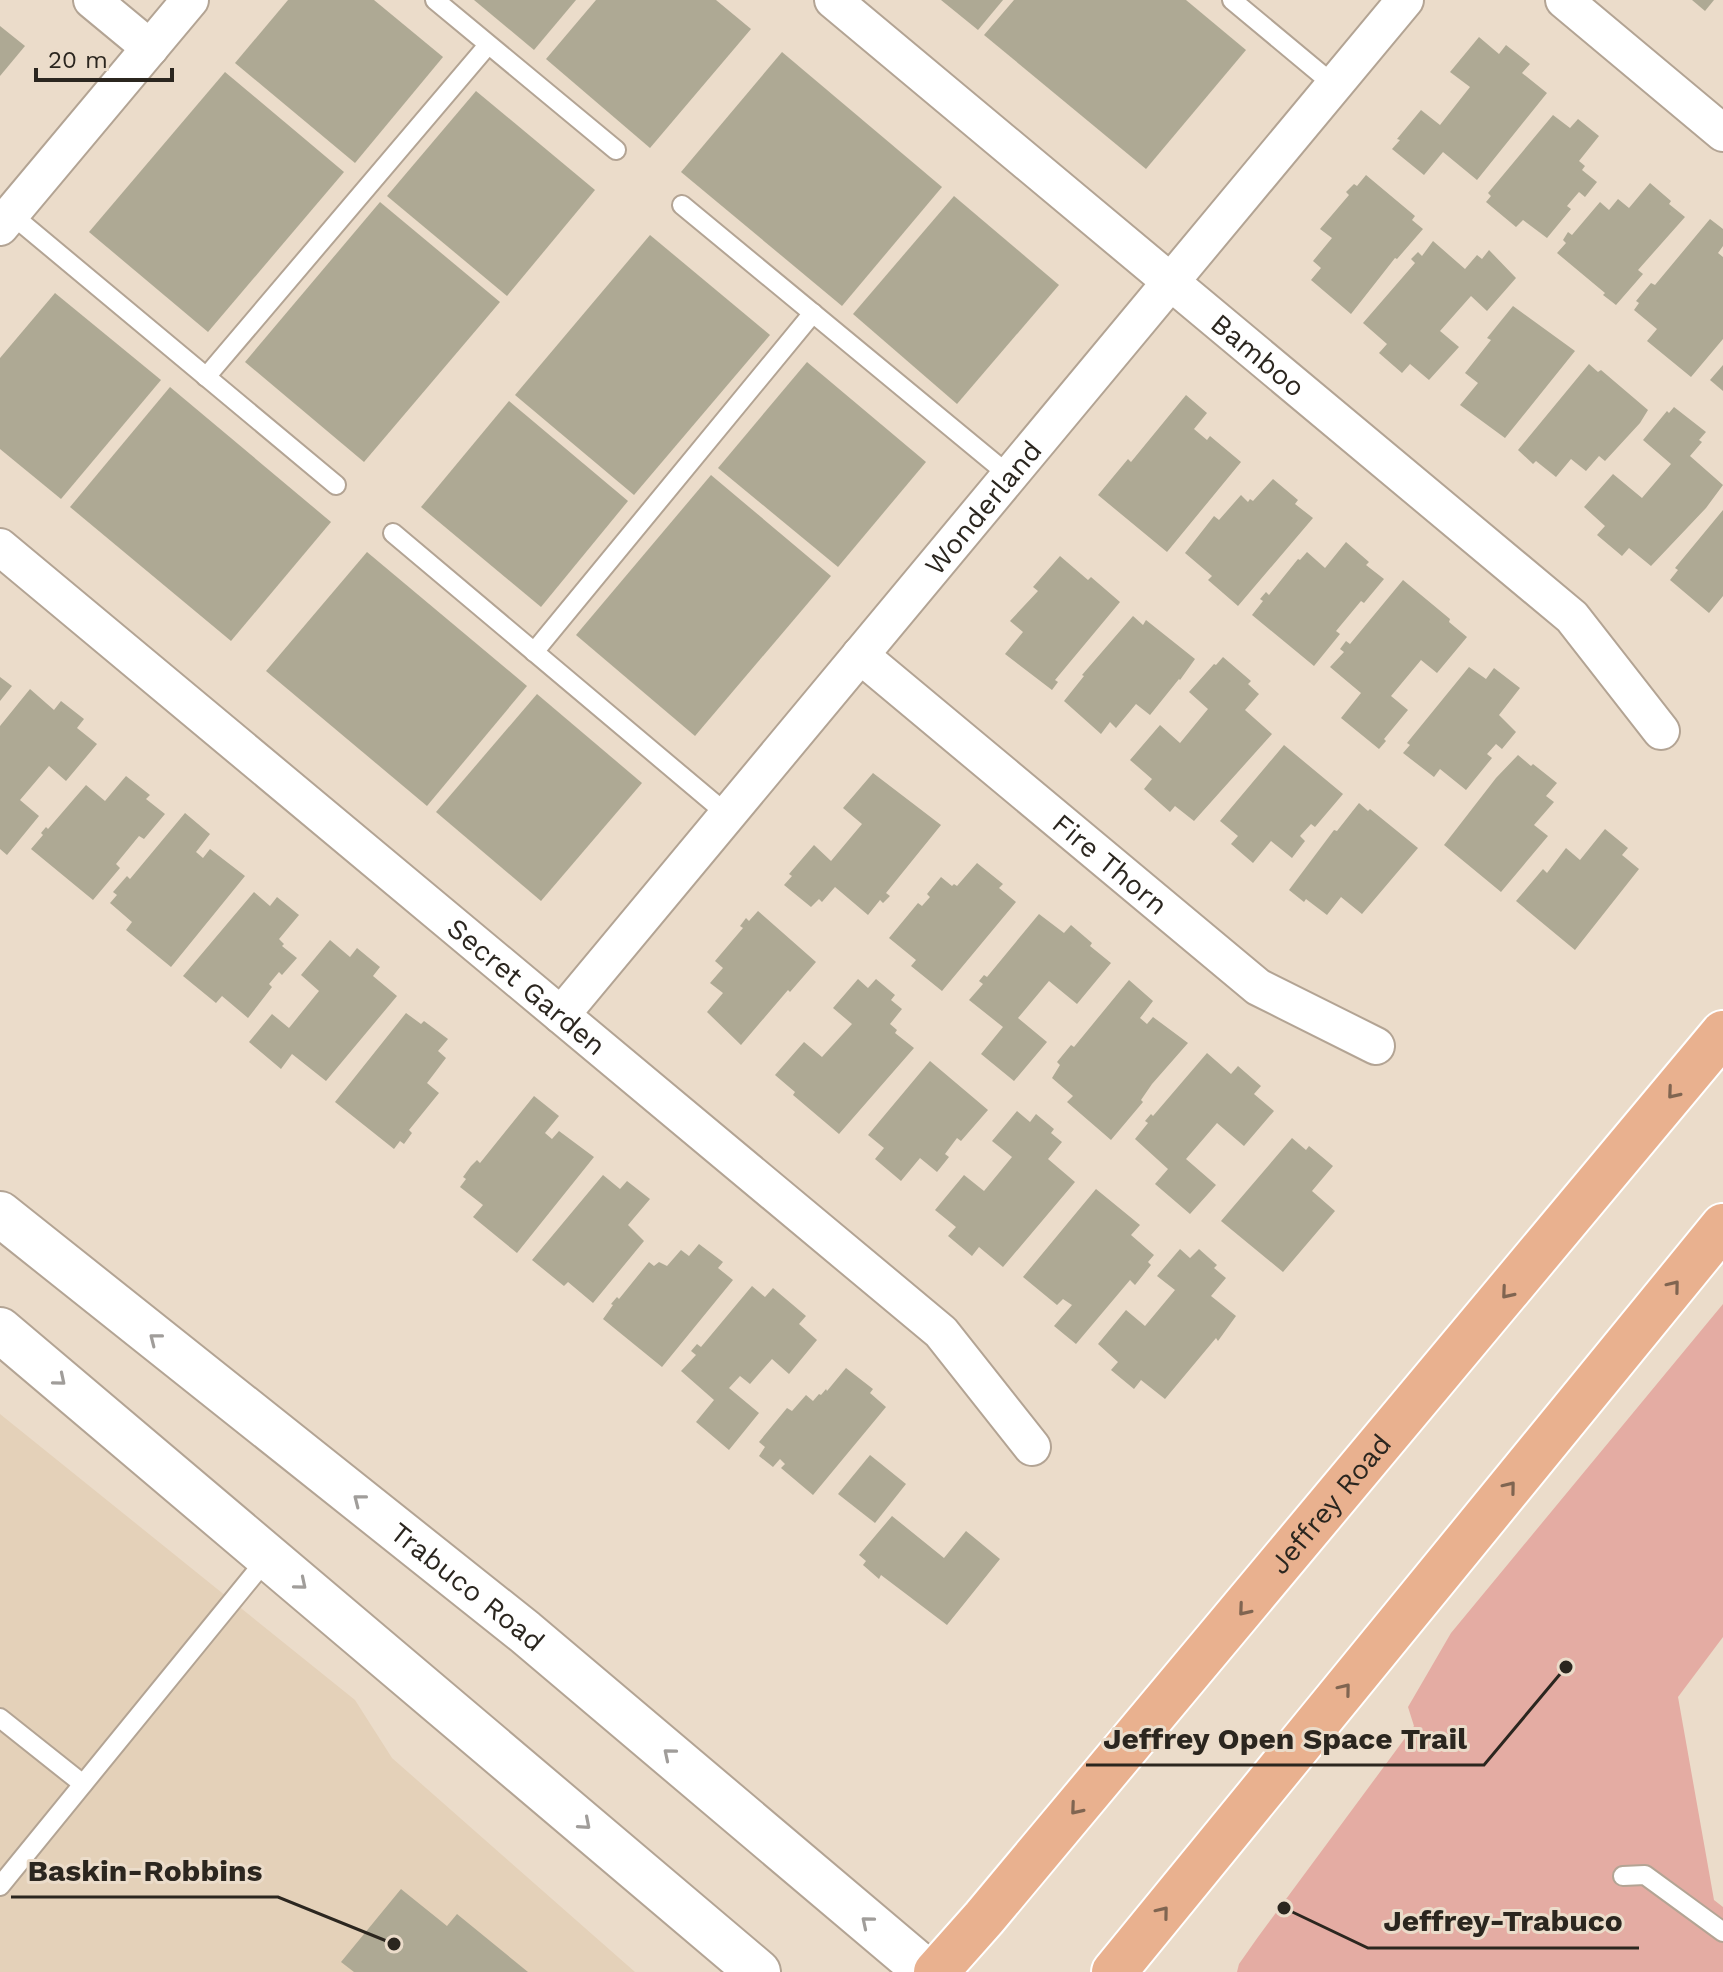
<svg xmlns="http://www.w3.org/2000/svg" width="1723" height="1972" font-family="'Work Sans',sans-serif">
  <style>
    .built { fill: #e4d1b9 }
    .green { fill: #e4aca3 }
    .building { fill: #aea994 }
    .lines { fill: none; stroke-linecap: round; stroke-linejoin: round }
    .service-casing { stroke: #b3a494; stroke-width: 22 }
    .minor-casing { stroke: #b3a494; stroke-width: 40 }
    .secondary-casing { stroke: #b3a494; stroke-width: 48 }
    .primary-casing { stroke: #fff; stroke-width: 48 }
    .service { stroke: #fff; stroke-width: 18 }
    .minor { stroke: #fff; stroke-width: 36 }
    .secondary { stroke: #fff; stroke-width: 44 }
    .primary { stroke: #e9b18f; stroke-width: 44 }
    .oneway { stroke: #806551 }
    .oneway2 { stroke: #a09d9a }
    .labels { text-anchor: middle; stroke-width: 6; stroke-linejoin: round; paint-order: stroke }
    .street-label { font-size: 28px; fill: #2b261f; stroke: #ebdcca }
    .leader { fill: none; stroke: #2b261f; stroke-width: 3 }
    .callout-dot { fill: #2b261f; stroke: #ebdcca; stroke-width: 3 }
    .callout-label { font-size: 30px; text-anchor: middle; font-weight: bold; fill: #2b261f; stroke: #ebdcca; stroke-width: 6; stroke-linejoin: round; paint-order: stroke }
  </style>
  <rect width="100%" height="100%" fill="#ebdcca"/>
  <polygon class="built" points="0,1414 355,1700 392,1758 635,1972 0,1972"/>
  <polygon class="green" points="1723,1304 1723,1637 1678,1697 1714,1900 1723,1907 1723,1972 1237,1972 1239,1964 1258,1937 1414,1726 1408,1707 1451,1633"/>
  <g class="building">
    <polygon points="288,0 374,0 443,57 355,163 235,63"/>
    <polygon points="474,0 576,0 534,50"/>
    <polygon points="596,0 716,0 751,29 650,148 546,59"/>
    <polygon points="941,0 1003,0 978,30"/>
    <polygon points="1014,0 1186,0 1246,50 1146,169 984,35"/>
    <polygon points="1692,0 1714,0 1705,11"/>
    <polygon points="0,26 25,46 0,76"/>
    <polygon points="1479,37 1499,54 1506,45 1530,64 1522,73 1547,93 1477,180 1443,152 1424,175 1392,149 1400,140 1397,139 1421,110 1440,125 1470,87 1450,72"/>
    <polygon points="782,52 942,187 842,306 681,172"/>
    <polygon points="225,72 344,172 208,332 89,232"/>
    <polygon points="476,91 595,190 507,296 387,196"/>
    <polygon points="1553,115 1570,128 1578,119 1599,136 1579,161 1585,166 1582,170 1597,182 1585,197 1579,192 1567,206 1571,209 1547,238 1523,220 1516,227 1486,202 1491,196 1488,193"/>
    <polygon points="1366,175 1415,216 1412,220 1423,229 1397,259 1395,258 1351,314 1311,280 1321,268 1313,261 1332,238 1320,229 1349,195 1346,192 1354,184 1357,186"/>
    <polygon points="1650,183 1671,201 1669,204 1685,217 1638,270 1643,274 1616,305 1603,295 1605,293 1557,253 1566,243 1563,240 1568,232 1572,235 1600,202 1609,210 1618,199 1629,208"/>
    <polygon points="954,196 1059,285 957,404 853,314"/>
    <polygon points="380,202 500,302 364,462 245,362"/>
    <polygon points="1710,219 1723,229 1723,246 1718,253 1723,257 1723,339 1691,377 1647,341 1657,329 1634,310 1639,303 1636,301 1651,283 1655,285"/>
    <polygon points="650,235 770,335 634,495 515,395"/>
    <polygon points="1433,241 1465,269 1477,255 1482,259 1489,250 1516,278 1487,311 1471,296 1440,331 1459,347 1429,380 1410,364 1402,373 1379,353 1387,344 1363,323 1415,263 1411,259 1418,252 1422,256"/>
    <polygon points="55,293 161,380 61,499 0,449 0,358"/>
    <polygon points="1513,306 1575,351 1505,438 1460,405 1478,383 1465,373 1491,340 1487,338"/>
    <polygon points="807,362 926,462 838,567 718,468"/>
    <polygon points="1589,364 1598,372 1601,370 1648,410 1640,423 1605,461 1599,456 1586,471 1571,459 1556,477 1536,461 1533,464 1518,450"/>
    <polygon points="1723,365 1723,391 1710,380"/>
    <polygon points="170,387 331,522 231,641 70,507"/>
    <polygon points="1186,395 1207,413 1194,429 1207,440 1210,436 1241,462 1167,552 1098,495 1128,459 1131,462"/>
    <polygon points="509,401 628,501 541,607 421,507"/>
    <polygon points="1674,407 1706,432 1699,440 1702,442 1690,456 1723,485 1706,508 1651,566 1629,548 1622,556 1597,535 1605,526 1584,507 1613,474 1642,498 1671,464 1643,440 1667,411 1669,413"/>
    <polygon points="711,475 831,576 695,736 576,635"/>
    <polygon points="1273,479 1298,500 1295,504 1313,518 1238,606 1208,580 1212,576 1185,553 1214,516 1219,520 1241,495 1248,502 1250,499 1253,501"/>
    <polygon points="1723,510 1723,596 1709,613 1670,580 1678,570 1675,568"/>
    <polygon points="1346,542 1369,562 1366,565 1384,579 1364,603 1361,601 1336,631 1340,634 1314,666 1252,615 1263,601 1260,599 1266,592 1269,595 1298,559 1300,560 1307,552 1325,568"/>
    <polygon points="367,552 527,686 427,806 266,671"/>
    <polygon points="1060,556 1088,580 1091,577 1120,602 1055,680 1058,682 1052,690 1005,654 1023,632 1010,621 1038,591 1033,587"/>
    <polygon points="1403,580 1450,619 1449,622 1467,637 1437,673 1421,660 1391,696 1408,710 1384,739 1386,741 1379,749 1341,718 1361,693 1330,667 1344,652 1340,649 1346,641 1350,644"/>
    <polygon points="1133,616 1143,625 1146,620 1195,659 1180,680 1179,679 1150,715 1136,704 1116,728 1110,722 1101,734 1064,701 1084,676 1082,675"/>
    <polygon points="1223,657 1251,681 1248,684 1259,694 1245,710 1272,734 1194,821 1175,806 1170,812 1144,789 1152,779 1130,760 1160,725 1180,743 1208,709 1189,692 1214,664 1216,665"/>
    <polygon points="1469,667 1486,679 1494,668 1520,688 1499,715 1516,732 1502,749 1496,744 1487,754 1492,758 1466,790 1440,769 1434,777 1403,753 1410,745 1407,743"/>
    <polygon points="0,677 12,686 0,701"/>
    <polygon points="30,689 54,710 61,701 84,719 77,728 97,744 66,781 49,766 20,800 39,816 7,855 0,849 0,726"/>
    <polygon points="537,694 642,783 541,901 436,812"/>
    <polygon points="1284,745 1343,794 1315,827 1311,824 1300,836 1305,841 1292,858 1271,841 1253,863 1231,844 1238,836 1220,821"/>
    <polygon points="1518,755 1531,766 1533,764 1557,783 1546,796 1554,802 1534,825 1548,836 1501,892 1444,845 1496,778"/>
    <polygon points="873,773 941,825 886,893 890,896 883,903 880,900 868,915 835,887 822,902 819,899 811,907 784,885 792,876 789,874 814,845 831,861 862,824 843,808"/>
    <polygon points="126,776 150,795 146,799 165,814 144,839 139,836 116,864 120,868 93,900 31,849 43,835 41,833 46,827 48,829 86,785 105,801"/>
    <polygon points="1359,803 1368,811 1370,809 1418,848 1362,914 1341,897 1327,915 1306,899 1304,902 1289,890 1334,830 1337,831"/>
    <polygon points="185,813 210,834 196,852 203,858 210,849 245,876 171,967 126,930 132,922 110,903 117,895 113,892 127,876 130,879"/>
    <polygon points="1605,829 1628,848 1622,855 1639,869 1575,950 1516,901 1543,869 1547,873 1566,848 1580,860"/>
    <polygon points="977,863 1003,884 999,888 1016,902 942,991 911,966 916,960 889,938 918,903 922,906 930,897 927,894 941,877 952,886 954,884 957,886"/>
    <polygon points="254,892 270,906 277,897 299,915 279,939 284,944 282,946 297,958 282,975 279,972 269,984 272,987 248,1018 222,996 216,1003 183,976"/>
    <polygon points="758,911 816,962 790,992 788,990 741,1045 707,1012 723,993 710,983 723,968 715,961 743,928 740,926 746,918 749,921"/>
    <polygon points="1039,914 1064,933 1071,925 1092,943 1090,946 1111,963 1077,1004 1049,981 1018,1018 1047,1042 1014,1081 981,1054 1003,1027 969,1000 983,984 979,981 984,975 987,977"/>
    <polygon points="330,940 350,957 357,948 380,967 373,976 397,996 326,1081 292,1054 281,1069 249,1042 272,1014 289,1028 319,991 301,975"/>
    <polygon points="858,979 868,988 876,979 895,995 891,1000 902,1009 890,1024 897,1030 895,1033 914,1048 839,1134 793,1095 795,1092 775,1075 804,1042 822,1057 852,1024 833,1008"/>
    <polygon points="1129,980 1153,1001 1140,1018 1147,1024 1153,1017 1188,1043 1152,1084 1141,1100 1143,1102 1111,1140 1067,1102 1073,1096 1052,1078 1060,1065 1057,1062 1071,1045 1074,1047"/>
    <polygon points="406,1013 421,1024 424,1021 448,1039 438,1051 446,1058 427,1083 439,1093 409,1130 412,1133 404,1144 400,1141 394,1149 335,1102"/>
    <polygon points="1207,1053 1231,1074 1238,1066 1261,1086 1254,1094 1274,1111 1244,1146 1217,1123 1186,1159 1216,1185 1190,1214 1155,1184 1168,1169 1135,1139 1148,1123 1145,1121 1151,1114 1153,1116"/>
    <polygon points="930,1061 988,1110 961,1141 957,1138 945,1154 949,1157 937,1172 920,1158 901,1181 875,1159 884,1148 868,1135"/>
    <polygon points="534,1096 559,1116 545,1133 552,1139 559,1131 594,1157 517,1253 473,1217 483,1205 460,1187 466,1179 463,1177 471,1166 477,1160 480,1163"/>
    <polygon points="1017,1111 1030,1122 1036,1114 1054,1129 1051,1133 1062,1142 1048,1159 1075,1182 1003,1267 979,1247 972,1256 948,1236 956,1227 935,1210 964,1175 984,1191 1012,1157 992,1141"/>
    <polygon points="1292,1138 1306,1150 1309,1146 1333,1166 1312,1191 1335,1211 1283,1272 1221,1221"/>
    <polygon points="603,1175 620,1189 627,1181 650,1199 628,1225 644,1241 593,1303 568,1282 564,1286 532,1260"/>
    <polygon points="1096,1189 1140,1225 1131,1235 1154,1255 1148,1262 1151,1265 1135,1285 1130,1280 1076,1344 1054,1326 1072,1305 1063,1299 1057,1305 1023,1277"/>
    <polygon points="699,1244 723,1262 718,1268 733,1280 662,1367 603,1319 613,1305 611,1304 617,1297 619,1299 649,1262 654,1266 659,1262 667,1266 681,1250 689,1256"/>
    <polygon points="1180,1249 1190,1258 1199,1249 1217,1265 1214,1268 1226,1278 1211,1296 1236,1316 1218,1341 1216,1338 1165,1399 1141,1380 1134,1389 1111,1370 1118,1362 1098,1344 1126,1310 1145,1326 1175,1290 1157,1276"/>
    <polygon points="752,1286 765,1297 773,1288 806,1316 799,1324 817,1340 789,1374 772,1359 750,1384 740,1376 729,1388 759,1413 729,1450 696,1422 714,1400 681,1371 696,1355 691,1351 697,1344 701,1347"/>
    <polygon points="846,1368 873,1389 870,1393 886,1407 813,1495 781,1468 785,1464 780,1459 773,1467 759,1456 765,1447 759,1442 787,1408 792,1411 806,1395 813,1401 819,1394 821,1395 826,1389 827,1391"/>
    <polygon points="870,1455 906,1484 875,1523 838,1494"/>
    <polygon points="892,1516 944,1558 966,1531 1000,1559 947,1625 881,1575 879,1579 863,1565 866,1561 859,1555"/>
    <polygon points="401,1889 447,1926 457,1914 528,1972 354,1972 341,1962"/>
  </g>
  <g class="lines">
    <g class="service-casing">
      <g id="service">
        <polyline points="435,0 616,150"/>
        <polyline points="1232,0 1334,85"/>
        <polyline points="682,205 1010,476"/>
        <polyline points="11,214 336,485"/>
        <polyline points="206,377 488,45"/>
        <polyline points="393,533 728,815"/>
        <polyline points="534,652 813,313"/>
        <polyline points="0,1718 83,1784"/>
        <polyline points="1623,1876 1645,1875 1723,1932"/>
        <polyline points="0,1886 269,1556"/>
      </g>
    </g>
    <g class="minor-casing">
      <g id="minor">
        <polyline points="92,0 150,48"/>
        <path id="s1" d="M833,0L1572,617L1661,731"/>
        <polyline points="1564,0 1723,133"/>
        <polyline points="0,227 190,0"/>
        <path id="s2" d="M0,547L941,1332L1032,1447"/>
        <path id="s3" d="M860,655L1258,987L1376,1046"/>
        <path id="s4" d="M561,1015L1405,0"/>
      </g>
    </g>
    <g class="secondary-casing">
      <g id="secondary">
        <path id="s5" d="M0,1214L525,1632L927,1972"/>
        <polyline points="0,1330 758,1972"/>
      </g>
    </g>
    <g class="primary-casing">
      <g id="primary">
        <path id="s6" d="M936,1972L984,1918L1723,1033"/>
        <polyline points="1114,1972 1723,1226"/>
      </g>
    </g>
    <use href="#service" class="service"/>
    <use href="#minor" class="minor"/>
    <use href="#secondary" class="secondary"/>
    <use href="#primary" class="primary"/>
  </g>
  <defs><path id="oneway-chevron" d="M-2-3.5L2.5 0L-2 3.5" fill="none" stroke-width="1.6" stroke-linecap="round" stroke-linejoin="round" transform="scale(2)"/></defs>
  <g class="oneway">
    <use href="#oneway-chevron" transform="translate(1673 1093) rotate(130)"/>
    <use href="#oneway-chevron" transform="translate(1674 1286) rotate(-51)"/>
    <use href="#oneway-chevron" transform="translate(1507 1293) rotate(130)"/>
    <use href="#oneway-chevron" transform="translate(1510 1487) rotate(-51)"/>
    <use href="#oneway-chevron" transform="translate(1244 1610) rotate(130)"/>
    <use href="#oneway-chevron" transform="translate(1345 1689) rotate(-51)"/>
    <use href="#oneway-chevron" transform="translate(1076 1809) rotate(130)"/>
    <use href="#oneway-chevron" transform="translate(1163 1912) rotate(-51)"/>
  </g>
  <g class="oneway2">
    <use href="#oneway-chevron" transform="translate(155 1339) rotate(-142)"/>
    <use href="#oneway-chevron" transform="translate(60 1380) rotate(40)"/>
    <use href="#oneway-chevron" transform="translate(359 1500) rotate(-142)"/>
    <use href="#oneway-chevron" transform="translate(301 1584) rotate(40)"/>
    <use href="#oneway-chevron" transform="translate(669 1754) rotate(-140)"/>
    <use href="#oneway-chevron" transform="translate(585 1824) rotate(41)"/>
    <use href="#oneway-chevron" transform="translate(867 1922) rotate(-140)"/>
  </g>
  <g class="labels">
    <g class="street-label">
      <text dy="10" stroke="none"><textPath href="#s1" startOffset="554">Bamboo</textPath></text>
      <text dy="10" stroke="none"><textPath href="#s4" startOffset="660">Wonderland</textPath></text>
      <text dy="10" stroke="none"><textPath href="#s3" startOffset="326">Fire Thorn</textPath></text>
      <text dy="10" stroke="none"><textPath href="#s2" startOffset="686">Secret Garden</textPath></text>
      <text dy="10" stroke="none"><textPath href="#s6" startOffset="612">Jeffrey Road</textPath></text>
      <text dy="10" stroke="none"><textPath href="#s5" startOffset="598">Trabuco Road</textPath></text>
    </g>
  </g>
  <path class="leader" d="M1566 1667L1484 1765H1086M394 1944L278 1897H11M1284 1908L1368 1948H1639"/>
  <g class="callout-dot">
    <circle cx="1566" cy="1667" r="8"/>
    <circle cx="394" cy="1944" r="8"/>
    <circle cx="1284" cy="1908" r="8"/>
  </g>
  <g class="callout-label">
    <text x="1285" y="1749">Jeffrey Open Space Trail</text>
    <text x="145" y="1881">Baskin-Robbins</text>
    <text x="1503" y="1931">Jeffrey-Trabuco</text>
  </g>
  <path d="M36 68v12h136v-12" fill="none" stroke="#2b261f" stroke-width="4"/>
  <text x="48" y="68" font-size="24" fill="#2b261f" stroke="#ebdcca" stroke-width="6" paint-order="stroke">20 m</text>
</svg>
